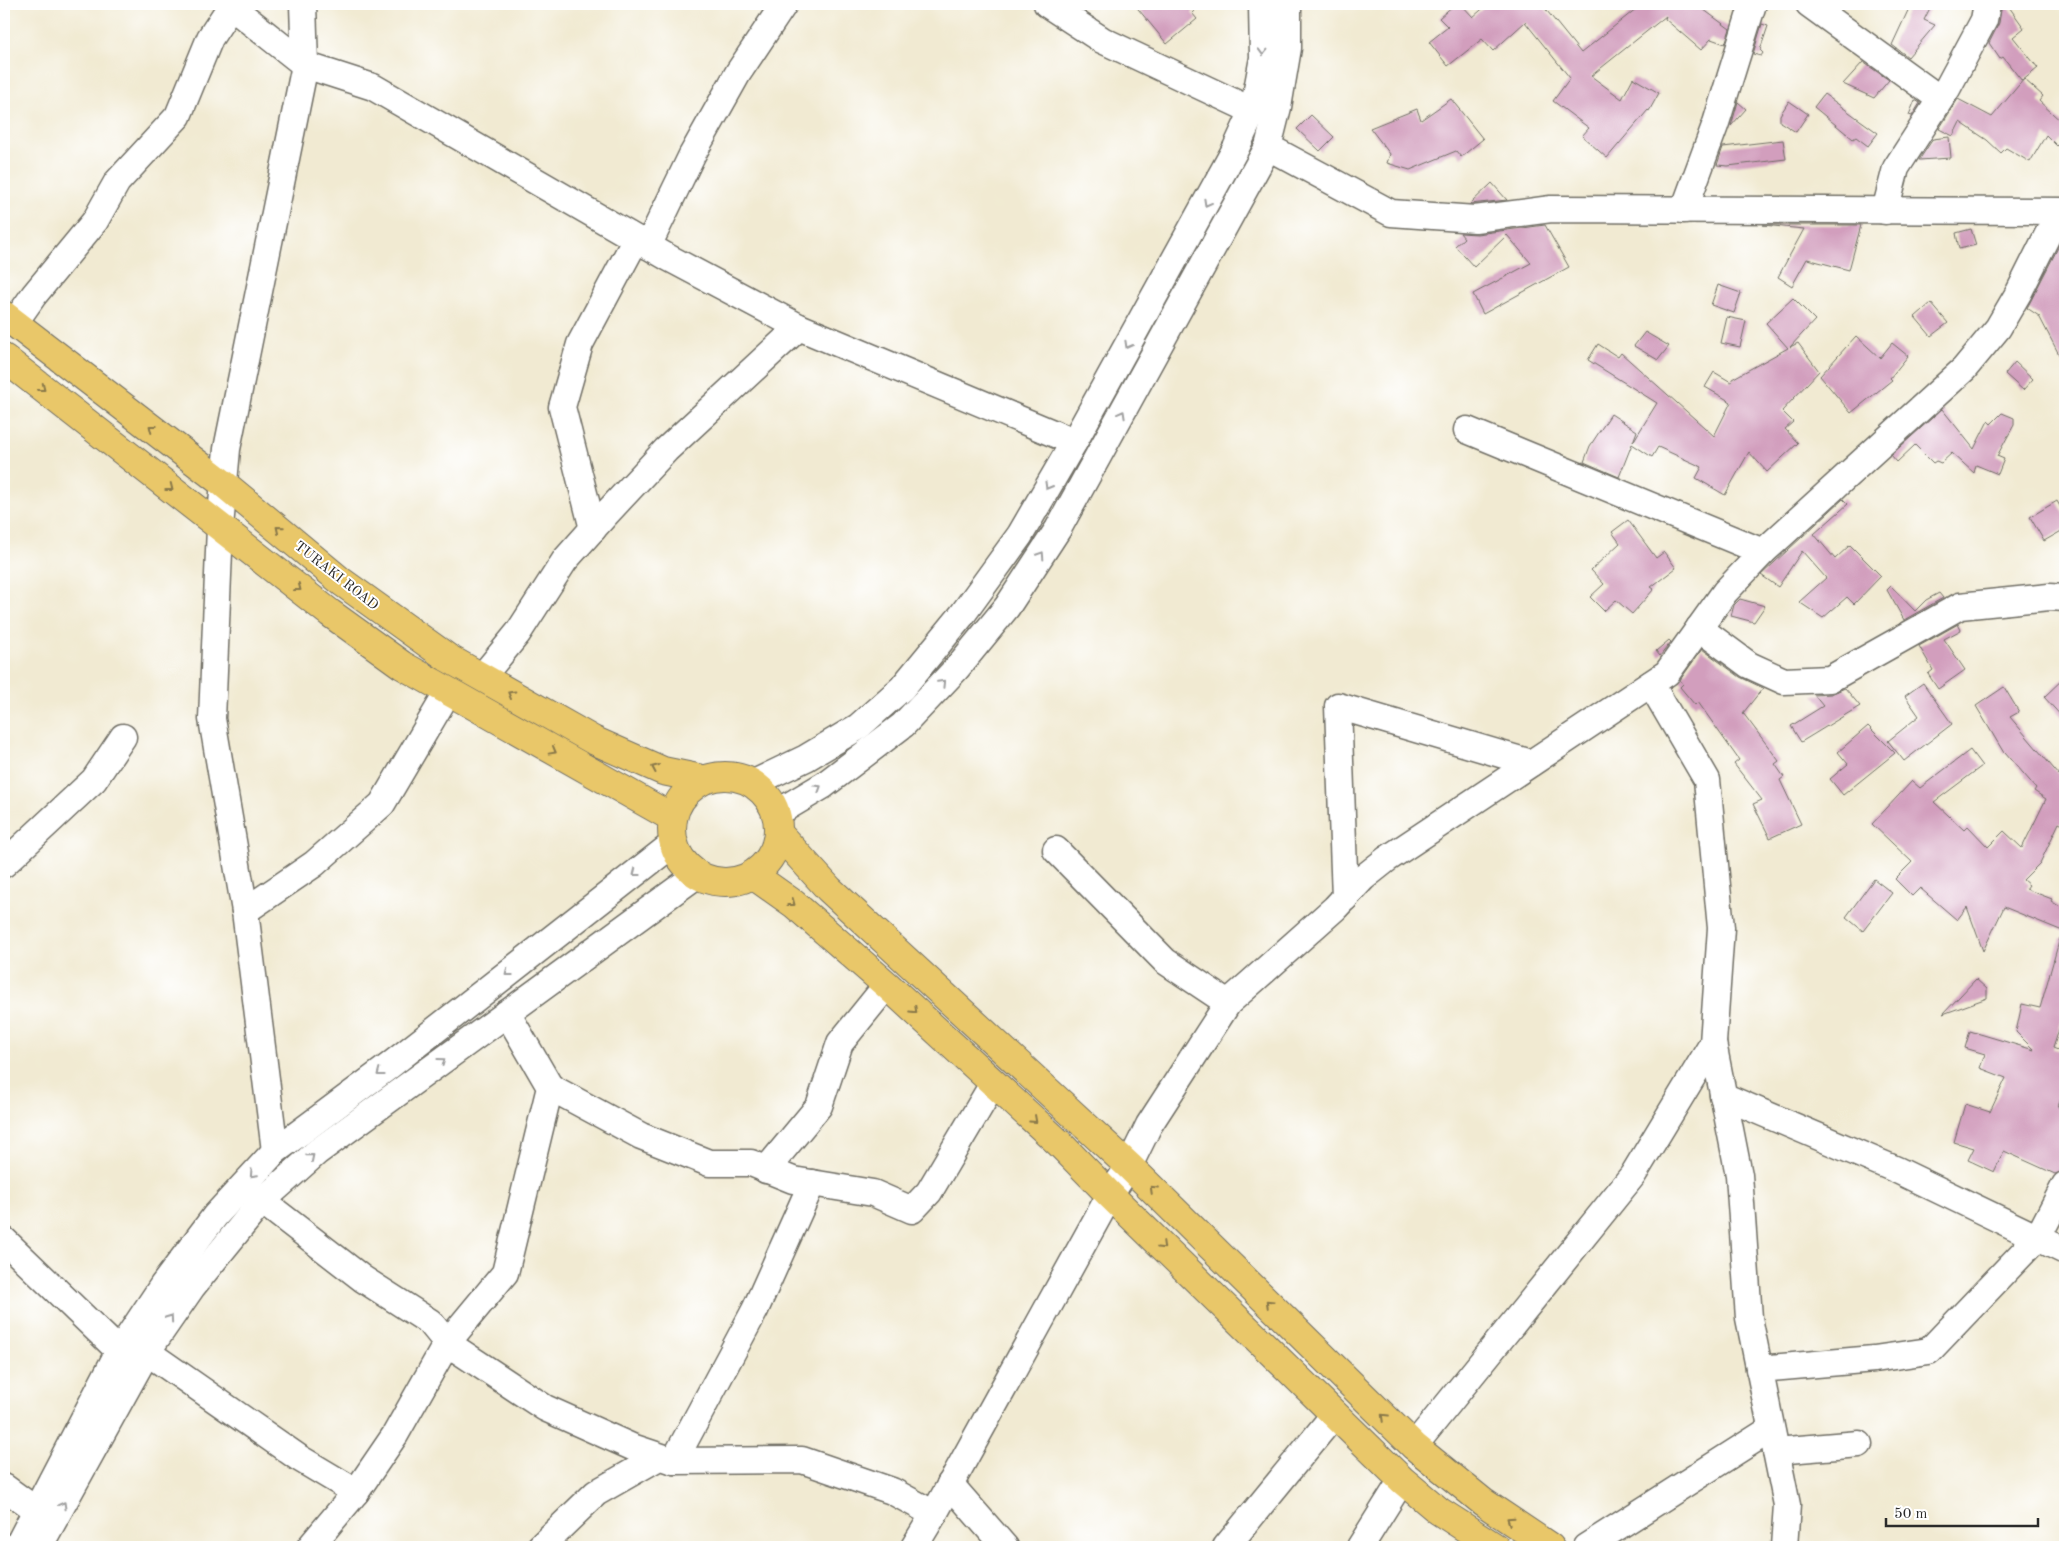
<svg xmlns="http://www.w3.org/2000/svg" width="2069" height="1551" font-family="'Old Standard TT',serif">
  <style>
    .building { fill: #d29ebd }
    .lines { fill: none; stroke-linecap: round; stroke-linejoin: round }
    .minor-casing { stroke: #706e65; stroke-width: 29 }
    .major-casing { stroke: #706e65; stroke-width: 30 }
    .minor { stroke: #fff; stroke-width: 26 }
    .major { stroke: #e9c769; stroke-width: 28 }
    .oneway { stroke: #a0a0a0 }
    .oneway2 { stroke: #8a794a }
    .labels { text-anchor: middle; stroke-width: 4; stroke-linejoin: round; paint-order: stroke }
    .street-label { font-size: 14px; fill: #2b2b2b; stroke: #fff }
  </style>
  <rect width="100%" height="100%" fill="#fff"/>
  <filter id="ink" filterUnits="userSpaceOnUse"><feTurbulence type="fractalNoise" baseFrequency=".02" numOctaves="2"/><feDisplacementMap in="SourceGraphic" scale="10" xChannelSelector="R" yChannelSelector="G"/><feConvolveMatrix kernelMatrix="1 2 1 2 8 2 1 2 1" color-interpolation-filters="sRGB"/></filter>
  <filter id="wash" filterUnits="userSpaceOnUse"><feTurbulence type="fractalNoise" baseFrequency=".0096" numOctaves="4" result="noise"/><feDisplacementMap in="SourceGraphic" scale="20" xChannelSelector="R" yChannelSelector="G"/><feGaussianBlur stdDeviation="1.12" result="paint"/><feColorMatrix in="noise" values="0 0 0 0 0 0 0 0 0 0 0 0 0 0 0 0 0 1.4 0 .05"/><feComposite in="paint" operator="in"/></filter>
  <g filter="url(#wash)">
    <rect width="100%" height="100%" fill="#f1ead2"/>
    <g id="blocks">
      <g class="building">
        <polygon points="1134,4 1201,4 1192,13 1197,19 1167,44"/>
        <polygon points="1455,4 1461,4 1473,17 1488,4 1546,4 1543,6 1581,53 1642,4 1696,4 1730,29 1725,44 1711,39 1701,50 1665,19 1666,16 1591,76 1622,99 1633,78 1659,93 1649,111 1648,110 1607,158 1582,136 1589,128 1553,101 1570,78 1525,22 1493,51 1482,39 1448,66 1429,42 1448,27 1439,18"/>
        <polygon points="1911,4 1932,4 1924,20 1935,25 1908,57 1892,45"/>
        <polygon points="2002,4 2007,4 2024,28 2013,37 2038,68 2022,81 2003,57 2000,59 1989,43 1999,23"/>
        <polygon points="1762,24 1768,26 1760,50 1763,53 1761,56 1753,54"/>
        <polygon points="1863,62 1889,80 1874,98 1843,84"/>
        <polygon points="2024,79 2043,96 2039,101 2065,125 2065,137 2057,146 2046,135 2030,162 2006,148 2001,153 1987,140 1960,122 1953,136 1939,129 1958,99 1992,117"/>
        <polygon points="1824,94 1878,133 1868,146 1856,137 1853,139 1814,107"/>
        <polygon points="1451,99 1483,139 1461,157 1456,151 1410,170 1387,163 1390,154 1370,128 1417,109 1421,120"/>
        <polygon points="1915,100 1920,103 1912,116 1909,115"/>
        <polygon points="1789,101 1808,114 1796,132 1780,122 1780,115"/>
        <polygon points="1738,102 1746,109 1731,126"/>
        <polygon points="1311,115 1334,137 1320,151 1297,129"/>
        <polygon points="1949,137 1951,158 1919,160 1933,139"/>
        <polygon points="1783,140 1786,159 1728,166 1717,165 1723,147"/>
        <polygon points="1492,183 1507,200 1470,204"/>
        <polygon points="1545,225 1569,267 1483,314 1473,294 1531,263 1507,235 1474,267 1455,246 1464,238 1460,233 1477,234"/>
        <polygon points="1763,225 1861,225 1849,270 1807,259 1792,286 1778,277 1804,229"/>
        <polygon points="1971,229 1976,245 1959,249 1956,233"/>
        <polygon points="2063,238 2065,238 2065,366 2039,316 2027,308"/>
        <polygon points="1718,285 1741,293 1734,313 1711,305"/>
        <polygon points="1793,298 1815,320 1790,347 1798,343 1819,371 1782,411 1793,422 1785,429 1798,443 1767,472 1749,452 1725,495 1696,478 1702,467 1658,447 1652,457 1632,444 1619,477 1584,462 1590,446 1611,414 1637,431 1633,442 1657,403 1588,360 1598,344 1618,357 1621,353 1714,436 1731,402 1705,387 1714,372 1731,382 1732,379 1788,348 1766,323"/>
        <polygon points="1931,303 1948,323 1931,336 1915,317"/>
        <polygon points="1727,317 1746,321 1740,347 1721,343"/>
        <polygon points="1645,332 1669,346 1658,360 1634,346"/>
        <polygon points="1856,336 1880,358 1892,343 1908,356 1890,378 1892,380 1851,413 1820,376"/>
        <polygon points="2015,362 2033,379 2023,390 2005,374"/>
        <polygon points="1942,409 1974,449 1988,421 1991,424 2002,413 2014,418 2014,425 1997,456 2004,459 1998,474 1976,465 1974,473 1952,453 1941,463 1936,461 1933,463 1915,445 1897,462 1891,455"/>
        <polygon points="1843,499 1848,504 1814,534 1835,559 1850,545 1881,576 1854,604 1847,597 1823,618 1799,602 1826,578 1802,551 1778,587 1761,575"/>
        <polygon points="2057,501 2065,515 2065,529 2044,541 2030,517"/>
        <polygon points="1628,520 1656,558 1664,552 1676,568 1651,587 1654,589 1632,614 1616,600 1604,611 1590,597 1604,584 1591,570 1620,543 1612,532"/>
        <polygon points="1891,586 1915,611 1926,600 1939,593 1943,598 1904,620 1887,590"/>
        <polygon points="1740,599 1765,606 1754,622 1731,616 1734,605"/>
        <polygon points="1958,624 1961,630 1944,639 1965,670 1938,689 1928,674 1933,670 1919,646"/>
        <polygon points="1669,640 1671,642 1660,656 1656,651"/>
        <polygon points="1702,649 1740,677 1763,688 1743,713 1779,761 1775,764 1784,777 1780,780 1801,824 1770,838 1753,804 1762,800 1734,764 1739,760 1698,702 1695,705 1680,687 1683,684 1680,680"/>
        <polygon points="2065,677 2065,720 2044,697"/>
        <polygon points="1923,683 1952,724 1904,761 1888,741 1919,716 1905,696"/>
        <polygon points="2004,687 2019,712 2010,717 2065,782 2065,826 2059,823 2040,863 2023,880 2029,885 2026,889 2052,899 2051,901 2065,910 2065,932 2004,907 1983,951 1967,907 1957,920 1920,888 1912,896 1895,879 1912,862 1872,824 1912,781 1920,788 1970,750 1982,766 1934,802 1964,830 1968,826 1988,847 2004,831 2022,848 2046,799 2034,791 2036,788 2005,752 2004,753 1976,706"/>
        <polygon points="1845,688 1860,706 1801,742 1791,726 1823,706 1814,695 1831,694"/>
        <polygon points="1868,726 1895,753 1843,795 1830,779 1848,764 1838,752"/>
        <polygon points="1874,879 1892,893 1863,931 1846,917"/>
        <polygon points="2060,938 2065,939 2065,1011 2053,1048 2065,1053 2065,1087 2058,1107 2065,1110 2065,1170 2055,1174 2004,1151 1994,1172 1968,1160 1974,1148 1954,1142 1965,1104 1990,1112 2006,1078 1980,1068 1985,1054 1965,1048 1970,1031 2034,1050 2016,1032 2022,1004 2040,1008"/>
        <polygon points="1976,979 1987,989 1987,998 1943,1014"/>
      </g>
    </g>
  </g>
  <g filter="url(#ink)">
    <use href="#blocks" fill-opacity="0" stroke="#706e65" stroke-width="1"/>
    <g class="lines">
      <g class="minor-casing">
        <g id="minor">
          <polyline points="228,4 305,65 373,87 669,258 799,327 1074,442"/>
          <polyline points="1047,4 1102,40 1253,111"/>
          <polyline points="1809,4 1940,99"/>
          <polyline points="1268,147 1391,213 1475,219 1551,209 2065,211"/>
          <polyline points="1684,210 1716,123 1753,4"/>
          <polyline points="1885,211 1896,168 1947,89 1984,20 1987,4"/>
          <polyline points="648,246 692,155 738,73 784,4"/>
          <polyline points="15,322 34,295 95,221 117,182 178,116 210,38 231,6 236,4"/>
          <polyline points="1467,430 1763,552"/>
          <polyline points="593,529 562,407 580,344 636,239"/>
          <polyline points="1699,628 1749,665 1784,681 1830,679 1960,606 2049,597 2065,598"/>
          <polyline points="482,677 518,633 565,560 607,513 666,450 799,327"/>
          <polyline points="1651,684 1707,780 1721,928 1713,1043 1739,1175 1749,1318 1787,1505 1784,1547"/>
          <polyline points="754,783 806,758 858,727 902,688 962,615 1020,535 1074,442 1236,148 1253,111 1263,58 1262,4"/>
          <polyline points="777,813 824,785 903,725 957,668 1007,607 1058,529 1268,147 1278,107 1288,48 1288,4"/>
          <polyline points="1056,850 1165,961 1228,1003"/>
          <polyline points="4,864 94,780 123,737"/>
          <polyline points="1345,898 1338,706 1531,763"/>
          <polyline points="245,911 314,864 382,804 448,692"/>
          <polyline points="550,1087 641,1136 709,1163 751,1163 793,1180 873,1193 912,1210 929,1192 993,1084"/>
          <polyline points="1723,1096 1897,1170 2065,1251"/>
          <polyline points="275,1151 245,911 212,719 220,527 227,449 305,65 303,4"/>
          <polyline points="766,1170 819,1106 840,1043 887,985"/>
          <polyline points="262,1201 363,1279 430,1322 447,1343 545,1408 632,1447 674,1461 802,1460 892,1491 934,1514"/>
          <polyline points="4,1240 119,1351"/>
          <polyline points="147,1352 299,1458 356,1492"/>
          <polyline points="1759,1369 1874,1359 1929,1351 2038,1237 2065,1185"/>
          <polyline points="1414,1446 1633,1175 1713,1043"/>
          <polyline points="1776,1451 1859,1444"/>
          <polyline points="674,1461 755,1310 812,1183"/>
          <polyline points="950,1484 1005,1547"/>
          <polyline points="4,1487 37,1511"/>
          <polyline points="17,1547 119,1351 163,1285 215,1216 275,1151 388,1067 674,843"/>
          <polyline points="39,1547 147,1352 192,1287 262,1201 317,1152 698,874"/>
          <polyline points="310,1547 356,1492 395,1435 447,1343 505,1273 550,1087 507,1013"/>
          <polyline points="540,1547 596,1493 659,1457"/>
          <polyline points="914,1547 934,1514 1110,1195 1129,1166 1149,1125 1228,1003 1335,908 1363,878 1387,859 1667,673 1725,592 1763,552 1964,369 1998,328 2019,292 2059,212 2065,223"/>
          <polyline points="1226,1547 1334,1415"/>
          <polyline points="1360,1547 1402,1480"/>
          <polyline points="1586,1547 1771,1429"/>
        </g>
      </g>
      <g class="major-casing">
        <g id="major">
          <polyline points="4,315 224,484 342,582 448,658 593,740 663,771 702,779"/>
          <polyline points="4,358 330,613 402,665 673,818"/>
          <circle cx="725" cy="829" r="53"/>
          <polyline points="779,834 829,889 1129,1166 1414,1446 1483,1502 1550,1547"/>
          <polyline points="753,875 794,904 887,985 1060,1144 1110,1195 1402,1480 1439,1511 1495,1547"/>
        </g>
      </g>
      <use href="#minor" class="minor"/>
      <use href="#major" class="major"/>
    </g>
    <defs><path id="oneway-chevron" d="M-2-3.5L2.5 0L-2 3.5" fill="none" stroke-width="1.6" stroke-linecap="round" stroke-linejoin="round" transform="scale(1.25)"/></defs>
    <g class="oneway">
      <use href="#oneway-chevron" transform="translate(1263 52) rotate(92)"/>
      <use href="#oneway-chevron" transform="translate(1207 203) rotate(119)"/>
      <use href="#oneway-chevron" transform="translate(1128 345) rotate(119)"/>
      <use href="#oneway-chevron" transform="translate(1122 414) rotate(-61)"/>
      <use href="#oneway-chevron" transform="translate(1048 486) rotate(120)"/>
      <use href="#oneway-chevron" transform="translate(1041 555) rotate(-57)"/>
      <use href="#oneway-chevron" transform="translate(942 683) rotate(-46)"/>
      <use href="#oneway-chevron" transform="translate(818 788) rotate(-32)"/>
      <use href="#oneway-chevron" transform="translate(636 873) rotate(142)"/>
      <use href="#oneway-chevron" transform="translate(508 973) rotate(142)"/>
      <use href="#oneway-chevron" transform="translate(442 1061) rotate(-36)"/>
      <use href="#oneway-chevron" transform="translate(380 1073) rotate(143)"/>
      <use href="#oneway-chevron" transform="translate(311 1157) rotate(-40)"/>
      <use href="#oneway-chevron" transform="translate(253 1174) rotate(133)"/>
      <use href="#oneway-chevron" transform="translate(170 1318) rotate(-55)"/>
      <use href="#oneway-chevron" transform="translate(63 1505) rotate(-61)"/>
    </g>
    <g class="oneway2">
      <use href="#oneway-chevron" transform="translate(42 388) rotate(38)"/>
      <use href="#oneway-chevron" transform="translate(152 428) rotate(-142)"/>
      <use href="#oneway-chevron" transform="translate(170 488) rotate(38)"/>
      <use href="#oneway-chevron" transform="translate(279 529) rotate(-141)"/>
      <use href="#oneway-chevron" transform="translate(298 588) rotate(38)"/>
      <use href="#oneway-chevron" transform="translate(511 694) rotate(-150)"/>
      <use href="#oneway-chevron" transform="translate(553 751) rotate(29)"/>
      <use href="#oneway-chevron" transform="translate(655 768) rotate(-156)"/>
      <use href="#oneway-chevron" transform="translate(792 903) rotate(37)"/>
      <use href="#oneway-chevron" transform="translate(914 1010) rotate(43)"/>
      <use href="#oneway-chevron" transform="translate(1034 1120) rotate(42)"/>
      <use href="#oneway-chevron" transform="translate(1153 1189) rotate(-136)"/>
      <use href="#oneway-chevron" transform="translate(1162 1246) rotate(44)"/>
      <use href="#oneway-chevron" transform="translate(1269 1303) rotate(-136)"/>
      <use href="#oneway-chevron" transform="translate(1384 1417) rotate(-136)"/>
      <use href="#oneway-chevron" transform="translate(1510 1520) rotate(-146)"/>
    </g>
  </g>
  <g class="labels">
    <g class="street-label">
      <text transform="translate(337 575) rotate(38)" y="5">TURAKI ROAD</text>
    </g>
  </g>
  <rect width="2069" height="1551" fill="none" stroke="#fff" stroke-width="20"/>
  <path d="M1886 1518v8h152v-8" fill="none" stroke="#2b2b2b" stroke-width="2.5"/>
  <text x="1894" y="1518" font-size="15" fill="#2b2b2b" stroke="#ffffff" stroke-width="4" paint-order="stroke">50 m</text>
</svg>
